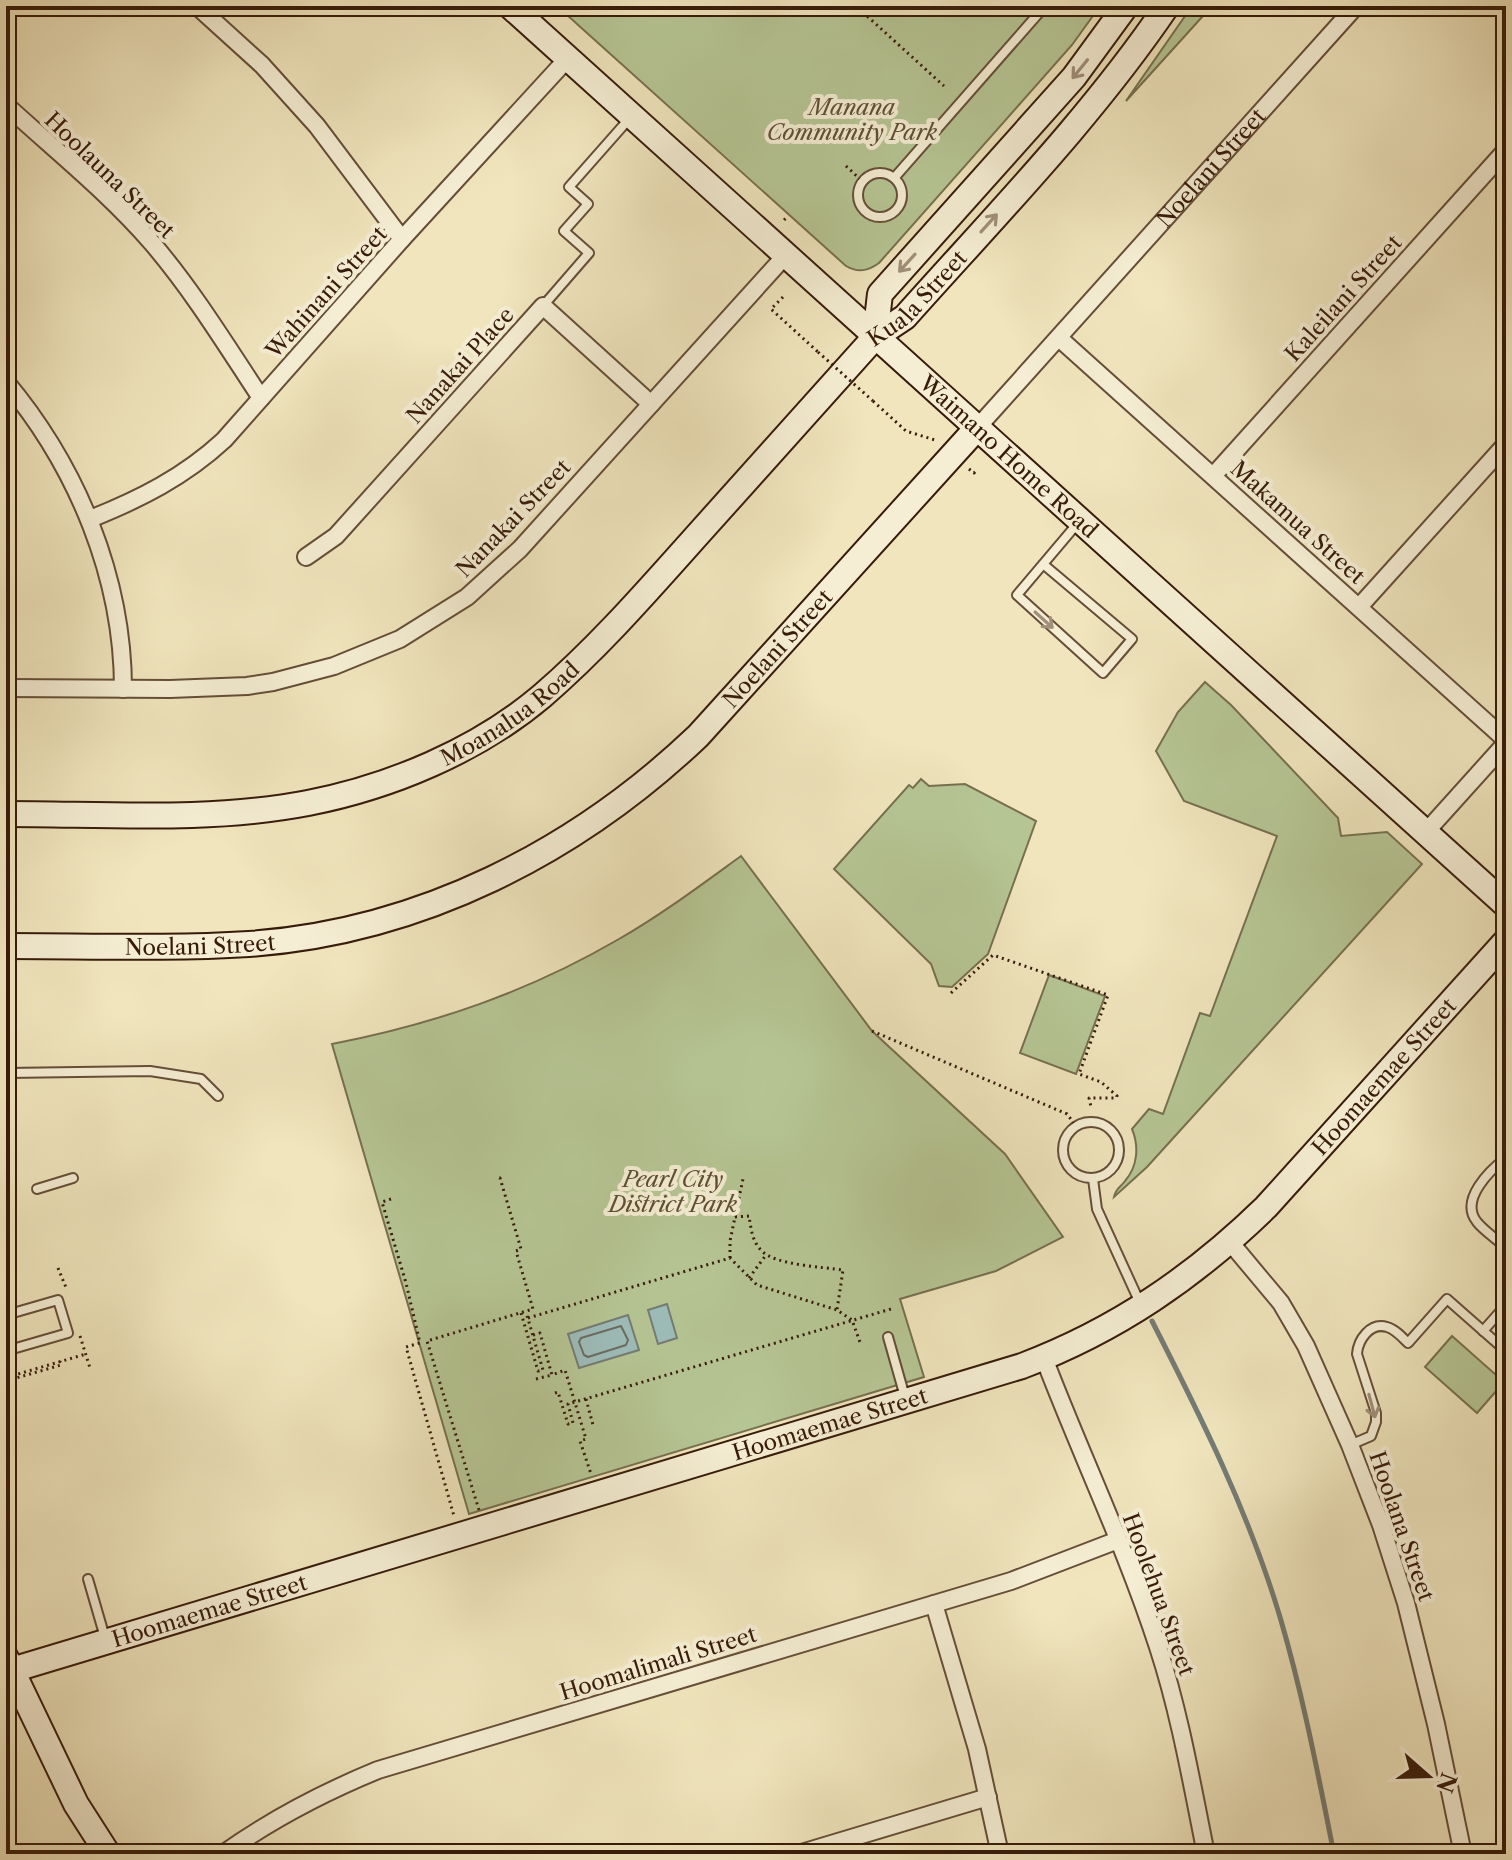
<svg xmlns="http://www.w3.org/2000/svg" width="1512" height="1860" font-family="'Libre Caslon Text',serif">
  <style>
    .green { fill: #b6c594; stroke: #76704f; stroke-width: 2 }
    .water { fill: #9dbdba; stroke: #747c74; stroke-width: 2 }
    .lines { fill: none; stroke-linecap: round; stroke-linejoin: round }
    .shore { stroke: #6a6c62; stroke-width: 2 }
    .stream { stroke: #747c74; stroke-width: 5 }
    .lane-casing { stroke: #654e37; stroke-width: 12 }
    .street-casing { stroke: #654e37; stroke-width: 20 }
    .secondary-casing { stroke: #371b0a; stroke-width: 28 }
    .path { stroke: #371b0a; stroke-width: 3; stroke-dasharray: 2 4; stroke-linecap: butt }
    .lane { stroke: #f5eed4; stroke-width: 8 }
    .street { stroke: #f5eed4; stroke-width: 16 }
    .secondary { stroke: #f5eed4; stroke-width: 24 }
    .path-bridge { stroke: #371b0a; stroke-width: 3; stroke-dasharray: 2 4; stroke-linecap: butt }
    .oneway { stroke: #a08f79 }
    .labels { text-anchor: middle; stroke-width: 8; stroke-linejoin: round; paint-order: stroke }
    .park-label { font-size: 22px; font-style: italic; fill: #5d4e33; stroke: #f5eed4 }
    .street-label { font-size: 22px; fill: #371b0a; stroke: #f5eed4 }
  </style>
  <rect width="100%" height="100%" fill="#f0e5bd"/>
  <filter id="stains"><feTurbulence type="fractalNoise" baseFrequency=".0025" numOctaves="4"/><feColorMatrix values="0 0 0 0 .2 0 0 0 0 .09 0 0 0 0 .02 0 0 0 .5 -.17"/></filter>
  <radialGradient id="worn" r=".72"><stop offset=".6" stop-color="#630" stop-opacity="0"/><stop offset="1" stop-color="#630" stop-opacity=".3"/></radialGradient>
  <g class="green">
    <path d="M557,6H1100L1072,45L879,263C868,271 858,273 846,266Z"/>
    <polygon points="1192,6 1212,6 1126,101"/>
    <path d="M1205,682L1231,705L1338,818L1341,836L1387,832L1422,864L1147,1167L1114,1197C1116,1188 1120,1188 1125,1181C1138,1166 1139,1146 1132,1129L1149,1109L1163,1114L1200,1013L1210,1016L1277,836L1184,801L1156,751L1178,712Z"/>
    <polygon points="921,779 929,786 965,784 1036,821 988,954 952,987 939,986 931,964 834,869 909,785 913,788"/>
    <path d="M741,856L872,1031L1005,1154L1063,1237L996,1271L900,1299L924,1377L469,1514L332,1044C435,1024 528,992 619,939C661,915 701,885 741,856Z"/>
    <polygon points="1049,975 1105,996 1076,1074 1020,1053"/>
    <polygon points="1452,1336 1504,1382 1477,1413 1425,1367"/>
  </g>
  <g class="water">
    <polygon points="667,1304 677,1338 658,1344 648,1310"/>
    <polygon points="628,1315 639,1350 579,1368 568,1334"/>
  </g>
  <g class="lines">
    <polygon class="shore" points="621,1326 628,1340 626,1345 588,1357 584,1355 579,1342 581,1338"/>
    <path class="stream" d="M1152,1321C1201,1417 1249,1513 1280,1617C1303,1695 1318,1774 1334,1854"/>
    <g class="lane-casing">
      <g id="lane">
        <circle cx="880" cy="195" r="22"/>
        <polyline points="895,177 1045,6"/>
        <polyline points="543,306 589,253 564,231 588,204 569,187 629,119"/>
        <polyline points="1043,564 1132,639 1103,673 1017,595 1077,524"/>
        <polyline points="6,1073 150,1071 201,1079 218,1096"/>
        <circle cx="1091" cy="1150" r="28"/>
        <path d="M1506,1158C1490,1170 1459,1200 1477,1222C1484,1231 1497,1239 1506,1248"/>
        <polyline points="1093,1179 1097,1209 1140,1303"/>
        <polyline points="37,1189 73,1178"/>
        <polyline points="6,1315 58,1300 68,1333 9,1350 6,1339"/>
        <polyline points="1483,1331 1506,1305"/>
        <polyline points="888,1337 905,1397"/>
        <path d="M1350,1445L1371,1436L1376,1422V1413L1357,1354C1358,1340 1370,1322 1387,1327C1395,1329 1402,1337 1408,1343L1447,1299L1506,1351"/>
        <polyline points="88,1579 106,1641"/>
      </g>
    </g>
    <g class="street-casing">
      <g id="street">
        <polyline points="197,6 262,65 317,126 402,239"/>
        <path d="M6,105C55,150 109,193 152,243C193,291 226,345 261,398"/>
        <polyline points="1059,338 1506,740"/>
        <path d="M6,382C77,467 123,577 123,689"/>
        <path id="s1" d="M977,428L1356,6"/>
        <polyline points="1213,476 1506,150"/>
        <path d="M90,519C140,499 184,477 224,440L402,239L568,58"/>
        <polyline points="306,557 336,536 543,306 651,404"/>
        <polyline points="1359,607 1506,444"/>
        <polyline points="6,688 170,689 247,686 273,682 334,666 400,639 467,597 520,549 785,256"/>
        <polyline points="1425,833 1506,743"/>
        <polyline points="1230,1242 1281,1303 1306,1346 1350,1445 1381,1525 1406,1603 1436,1724 1463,1854"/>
        <path d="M1044,1358C1081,1455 1126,1548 1158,1647C1180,1714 1192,1785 1206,1854"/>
        <polyline points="934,1604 977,1749 1000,1854"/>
        <path d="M223,1854C272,1819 322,1793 378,1770L1011,1581L1118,1540"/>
        <polyline points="798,1854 988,1797"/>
      </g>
    </g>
    <g class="secondary-casing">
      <g id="secondary">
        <path id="s2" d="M510,6L1506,905"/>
        <polyline points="875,337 880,294 1074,77 1126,6"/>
        <path id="s3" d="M6,814C106,814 209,822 308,803C390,787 477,751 542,696C600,646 650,588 701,531C759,466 817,401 875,337L905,317C995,216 1091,118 1167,6"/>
        <path id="s4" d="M6,946C87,946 169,949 249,944C420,932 576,852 698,736L977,428"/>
        <polyline points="6,1658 76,1804 108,1854"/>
        <path id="s5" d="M12,1670L1022,1366C1117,1330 1194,1277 1266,1207L1506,941"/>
      </g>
    </g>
    <g class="path">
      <polyline points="873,6 867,16 944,86"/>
      <polyline points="846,166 863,182"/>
      <polyline points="784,220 786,218"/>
      <polyline points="783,297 771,309 818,352"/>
      <polyline points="873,401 906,431 935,440"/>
      <polyline points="969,469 974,473 977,470"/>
      <polyline points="951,993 993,955 1108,995 1079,1074 1101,1082 1117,1096 1116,1098 1089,1098 1091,1107"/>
      <polyline points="872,1031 1067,1114 1076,1126"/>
      <polyline points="391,1199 382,1202 406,1283 420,1343 406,1347 454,1516"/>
      <path d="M735,1217L749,1216C751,1228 752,1242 762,1251C775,1265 823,1267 843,1270L837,1310"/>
      <polyline points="730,1258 730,1241 743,1179"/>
      <polyline points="58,1268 67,1290"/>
      <polyline points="749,1278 766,1255"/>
      <polyline points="521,1313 538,1371 543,1370 526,1312"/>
      <polyline points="528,1318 730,1258 757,1285 837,1310 852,1320 861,1345"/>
      <polyline points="533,1335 540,1333 552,1375 565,1370 586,1439 580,1441 591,1474"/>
      <polyline points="80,1336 90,1368"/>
      <polyline points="6,1370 8,1377 86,1354"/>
      <polyline points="536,1379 552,1375"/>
      <polyline points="6,1381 61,1365 60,1361"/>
      <polyline points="555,1393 558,1392 568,1424 573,1423 568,1404 891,1309"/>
      <polyline points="6,1398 13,1396"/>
      <polyline points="586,1399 593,1425"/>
      <polyline points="479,1510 427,1341 533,1309 516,1251 521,1249 500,1178 496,1179"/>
    </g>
    <use href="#lane" class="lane"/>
    <use href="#street" class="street"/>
    <use href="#secondary" class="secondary"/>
    <polyline class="path-bridge" points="818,352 873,401"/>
  </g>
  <defs><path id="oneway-shaft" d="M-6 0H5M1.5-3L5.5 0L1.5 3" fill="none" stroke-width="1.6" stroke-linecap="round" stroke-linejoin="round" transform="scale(2)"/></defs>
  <g class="oneway">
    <use href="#oneway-shaft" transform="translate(1080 69) rotate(129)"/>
    <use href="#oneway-shaft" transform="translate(989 223) rotate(-48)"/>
    <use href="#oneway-shaft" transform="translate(907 263) rotate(132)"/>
    <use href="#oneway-shaft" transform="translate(1044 620) rotate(42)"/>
    <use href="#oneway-shaft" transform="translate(1372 1406) rotate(75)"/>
  </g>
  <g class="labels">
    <g class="park-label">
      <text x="852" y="115">Manana<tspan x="852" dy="25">Community Park</tspan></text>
      <text x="673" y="1187">Pearl City<tspan x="673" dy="25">District Park</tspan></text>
    </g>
    <g class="street-label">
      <text dy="8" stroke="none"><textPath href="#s1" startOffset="350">Noelani Street</textPath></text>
      <text transform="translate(110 175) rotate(44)" y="8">Hoolauna Street</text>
      <text dy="8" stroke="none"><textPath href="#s3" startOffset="1110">Kuala Street</textPath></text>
      <text transform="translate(326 292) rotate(-48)" y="8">Wahinani Street</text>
      <text transform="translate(1343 298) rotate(-48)" y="8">Kaleilani Street</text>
      <text transform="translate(460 365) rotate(-48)" y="8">Nanakai Place</text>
      <text dy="8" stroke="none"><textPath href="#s2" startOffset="672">Waimano Home Road</textPath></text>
      <text transform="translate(513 518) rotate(-46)" y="8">Nanakai Street</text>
      <text transform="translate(1298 522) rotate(42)" y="8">Makamua Street</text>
      <text dy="8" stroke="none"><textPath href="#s4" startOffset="866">Noelani Street</textPath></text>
      <text dy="8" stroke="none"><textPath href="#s3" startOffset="526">Moanalua Road</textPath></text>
      <text dy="8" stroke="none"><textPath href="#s4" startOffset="194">Noelani Street</textPath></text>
      <text dy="8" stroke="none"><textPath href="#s5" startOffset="1524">Hoomaemae Street</textPath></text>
      <text dy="8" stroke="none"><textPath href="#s5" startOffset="854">Hoomaemae Street</textPath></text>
      <text transform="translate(1402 1526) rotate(71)" y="8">Hoolana Street</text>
      <text transform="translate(1159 1594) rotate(70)" y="8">Hoolehua Street</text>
      <text dy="8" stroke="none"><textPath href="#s5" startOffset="206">Hoomaemae Street</textPath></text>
      <text transform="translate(658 1663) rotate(-17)" y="8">Hoomalimali Street</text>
    </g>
  </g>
  <rect width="1512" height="1860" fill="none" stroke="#f0e5bd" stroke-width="32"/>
  <rect x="8" y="8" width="1496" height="1844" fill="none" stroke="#371b0a" stroke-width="4"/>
  <rect x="16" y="16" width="1480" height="1828" fill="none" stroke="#371b0a" stroke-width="2"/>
  <g transform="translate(1428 1776) rotate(110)" stroke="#f5eed4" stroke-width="6" paint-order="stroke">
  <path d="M0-6L14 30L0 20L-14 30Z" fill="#371b0a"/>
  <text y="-12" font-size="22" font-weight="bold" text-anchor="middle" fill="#371b0a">N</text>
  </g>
  <rect width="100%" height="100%" filter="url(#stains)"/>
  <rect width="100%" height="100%" fill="url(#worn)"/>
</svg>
